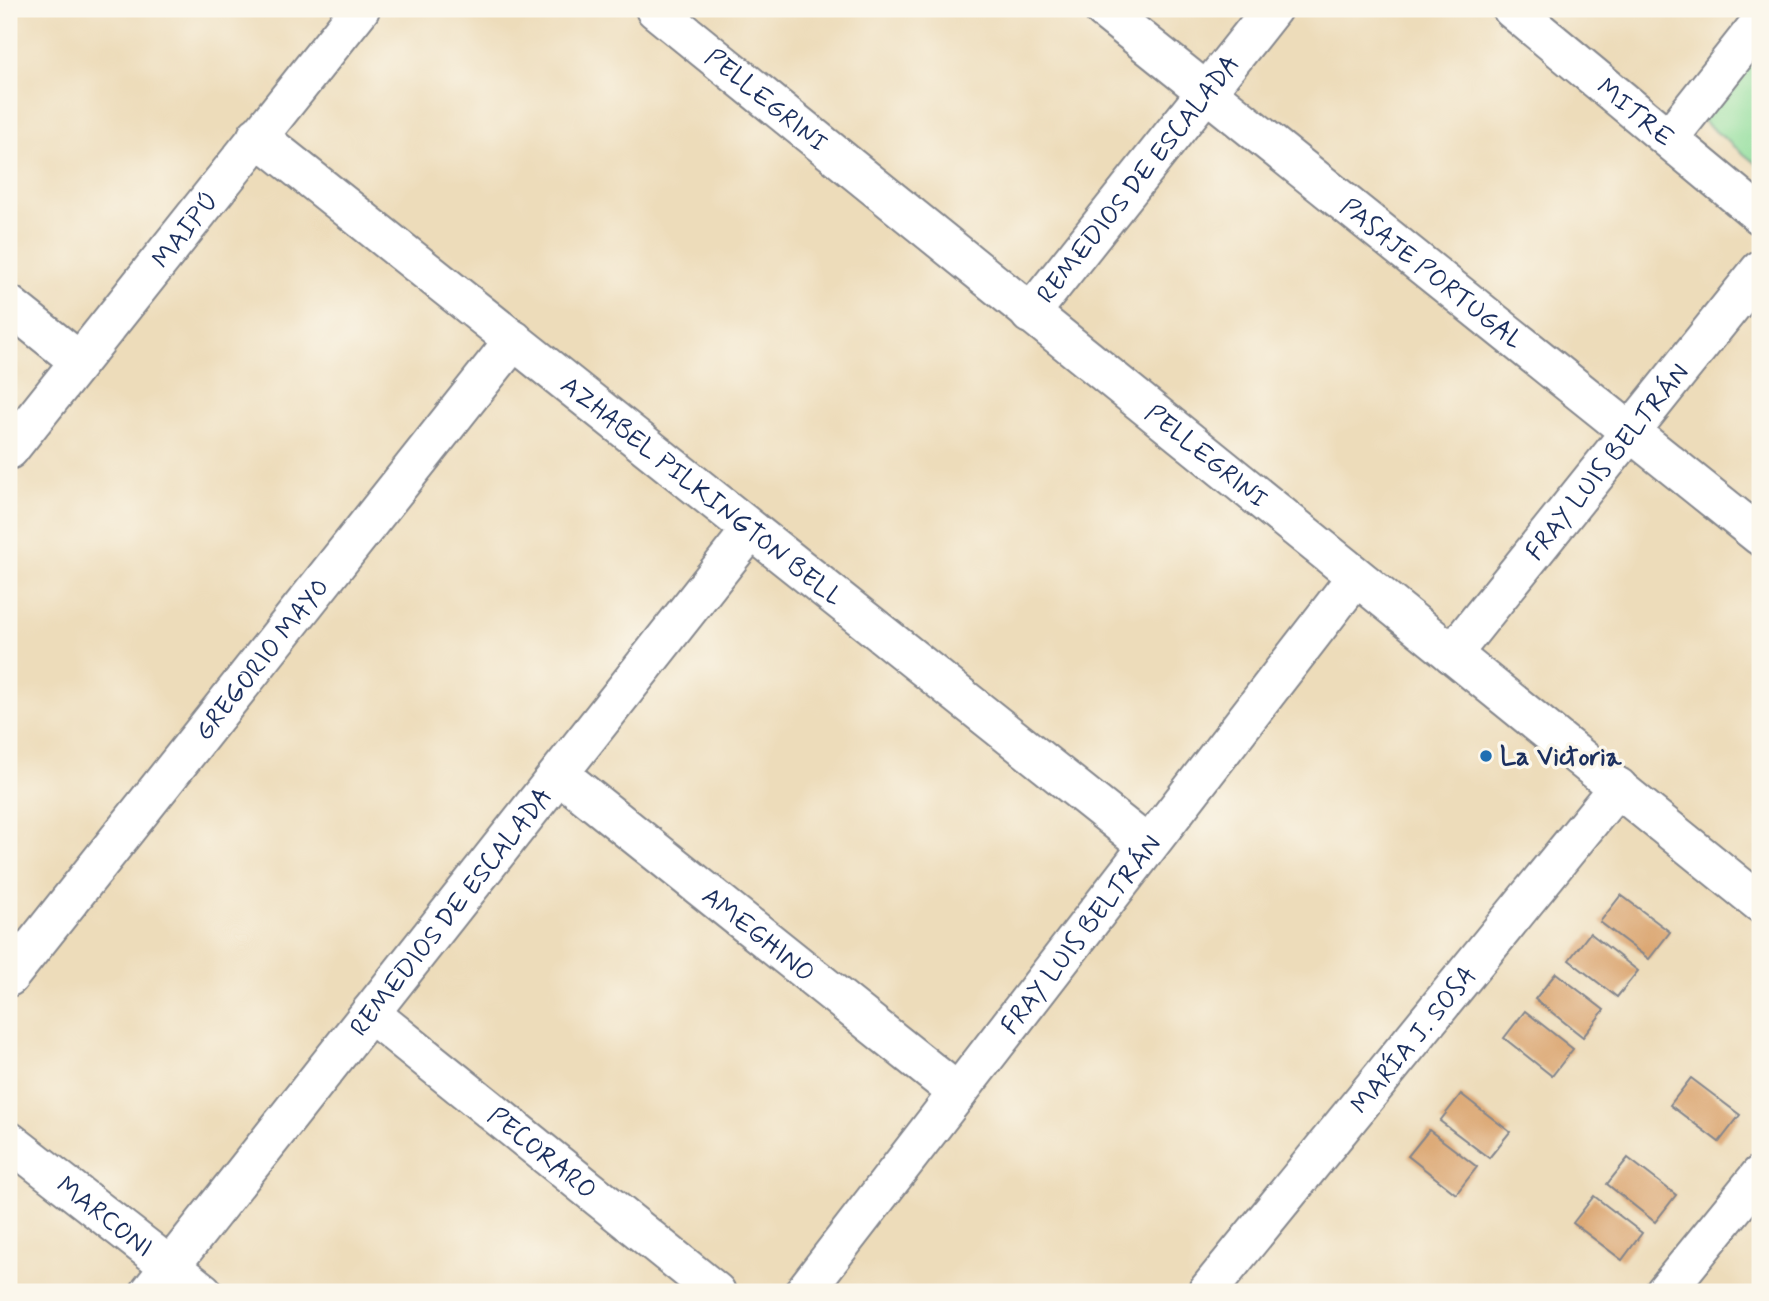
<svg xmlns="http://www.w3.org/2000/svg" width="1769" height="1301" font-family="Mynerve,sans-serif">
  <style>
    .green { fill: #91de9c; stroke: #56867d; stroke-width: 2 }
    .building { fill: #dca874 }
    .lines { fill: none; stroke-linecap: round; stroke-linejoin: round }
    .minor-casing { stroke: #84868c; stroke-width: 42 }
    .minor { stroke: #fff; stroke-width: 38 }
    .poi-dot { fill: #1f6fb2; stroke: #fbf7ec; stroke-width: 2.5 }
    .labels { text-anchor: middle; stroke-width: 7; stroke-linejoin: round; paint-order: stroke }
    .street-label { font-size: 26px; fill: #1b2f5e; stroke: #fbf7ec }
    .poi-label { font-size: 26px; font-weight: bold; fill: #1b2f5e; stroke: #fbf7ec; text-anchor: start }
  </style>
  <rect width="100%" height="100%" fill="#fbf7ec"/>
  <filter id="ink" filterUnits="userSpaceOnUse"><feTurbulence type="fractalNoise" baseFrequency=".0143" numOctaves="2"/><feDisplacementMap in="SourceGraphic" scale="14" xChannelSelector="R" yChannelSelector="G"/><feConvolveMatrix kernelMatrix="1 2 1 2 8 2 1 2 1" color-interpolation-filters="sRGB"/></filter>
  <filter id="wash" filterUnits="userSpaceOnUse"><feTurbulence type="fractalNoise" baseFrequency=".00686" numOctaves="4" result="noise"/><feDisplacementMap in="SourceGraphic" scale="28" xChannelSelector="R" yChannelSelector="G"/><feGaussianBlur stdDeviation="1.57" result="paint"/><feColorMatrix in="noise" values="0 0 0 0 0 0 0 0 0 0 0 0 0 0 0 0 0 1.4 0 .05"/><feComposite in="paint" operator="in"/></filter>
  <g filter="url(#wash)">
    <rect width="100%" height="100%" fill="#eddcba"/>
    <polygon class="green" points="1760,30 1760,167 1694,114"/>
    <g id="blocks">
      <g class="building">
        <polygon points="1621,895 1670,932 1649,959 1600,922"/>
        <polygon points="1590,933 1638,971 1617,997 1569,960"/>
        <polygon points="1556,973 1604,1010 1583,1037 1535,999"/>
        <polygon points="1525,1011 1573,1049 1552,1076 1504,1038"/>
        <polygon points="1691,1078 1740,1115 1719,1142 1670,1105"/>
        <polygon points="1461,1094 1510,1132 1489,1158 1440,1121"/>
        <polygon points="1429,1130 1477,1167 1456,1194 1408,1156"/>
        <polygon points="1628,1158 1676,1195 1655,1222 1607,1184"/>
        <polygon points="1594,1196 1642,1233 1622,1260 1573,1223"/>
      </g>
    </g>
  </g>
  <g filter="url(#ink)">
    <use href="#blocks" fill-opacity="0" stroke="#84868c" stroke-width="2"/>
    <g class="lines">
      <g class="minor-casing">
        <g id="minor">
          <path id="s1" d="M655,9L1760,903"/>
          <path id="s2" d="M1103,9L1760,536"/>
          <path id="s3" d="M1512,9L1760,215"/>
          <path id="s4" d="M257,136L1147,845"/>
          <polyline points="1669,138 1760,23"/>
          <polyline points="9,305 79,361"/>
          <path id="s5" d="M1030,314L1272,9"/>
          <path id="s6" d="M9,450L360,9"/>
          <path id="s7" d="M1452,654L1760,270"/>
          <path id="s8" d="M559,774L958,1093"/>
          <path id="s9" d="M9,977L514,340"/>
          <path id="s10" d="M370,1013L716,1292"/>
          <path id="s11" d="M9,1141L203,1292"/>
          <path id="s12" d="M150,1292L751,530"/>
          <path id="s13" d="M804,1292L1356,577"/>
          <path id="s14" d="M1207,1292L1618,787"/>
          <polyline points="1665,1292 1760,1175"/>
        </g>
      </g>
      <use href="#minor" class="minor"/>
    </g>
  </g>
  <circle class="poi-dot" cx="1486" cy="756" r="7"/>
  <g class="labels">
    <g class="street-label">
      <text dy="9" stroke="none"><textPath href="#s1" startOffset="144">PELLEGRINI</textPath></text>
      <text dy="9" stroke="none"><textPath href="#s3" startOffset="161">MITRE</textPath></text>
      <text dy="9" stroke="none"><textPath href="#s5" startOffset="173">REMEDIOS DE ESCALADA</textPath></text>
      <text dy="9" stroke="none"><textPath href="#s6" startOffset="282">MAIPÚ</textPath></text>
      <text dy="9" stroke="none"><textPath href="#s2" startOffset="422">PASAJE PORTUGAL</textPath></text>
      <text dy="9" stroke="none"><textPath href="#s1" startOffset="710">PELLEGRINI</textPath></text>
      <text dy="9" stroke="none"><textPath href="#s7" startOffset="247">FRAY LUIS BELTRÁN</textPath></text>
      <text dy="9" stroke="none"><textPath href="#s4" startOffset="569">AZHABEL PILKINGTON BELL</textPath></text>
      <text dy="9" stroke="none"><textPath href="#s9" startOffset="406">GREGORIO MAYO</textPath></text>
      <text dy="9" stroke="none"><textPath href="#s12" startOffset="485">REMEDIOS DE ESCALADA</textPath></text>
      <text dy="9" stroke="none"><textPath href="#s8" startOffset="256">AMEGHINO</textPath></text>
      <text dy="9" stroke="none"><textPath href="#s13" startOffset="452">FRAY LUIS BELTRÁN</textPath></text>
      <text dy="9" stroke="none"><textPath href="#s14" startOffset="326">MARÍA J. SOSA</textPath></text>
      <text dy="9" stroke="none"><textPath href="#s10" startOffset="222">PECORARO</textPath></text>
      <text dy="9" stroke="none"><textPath href="#s11" startOffset="122">MARCONI</textPath></text>
    </g>
    <g class="poi-label">
      <text x="1500" y="765">La Victoria</text>
    </g>
  </g>
  <rect width="1769" height="1301" fill="none" stroke="#fbf7ec" stroke-width="35"/>
</svg>
